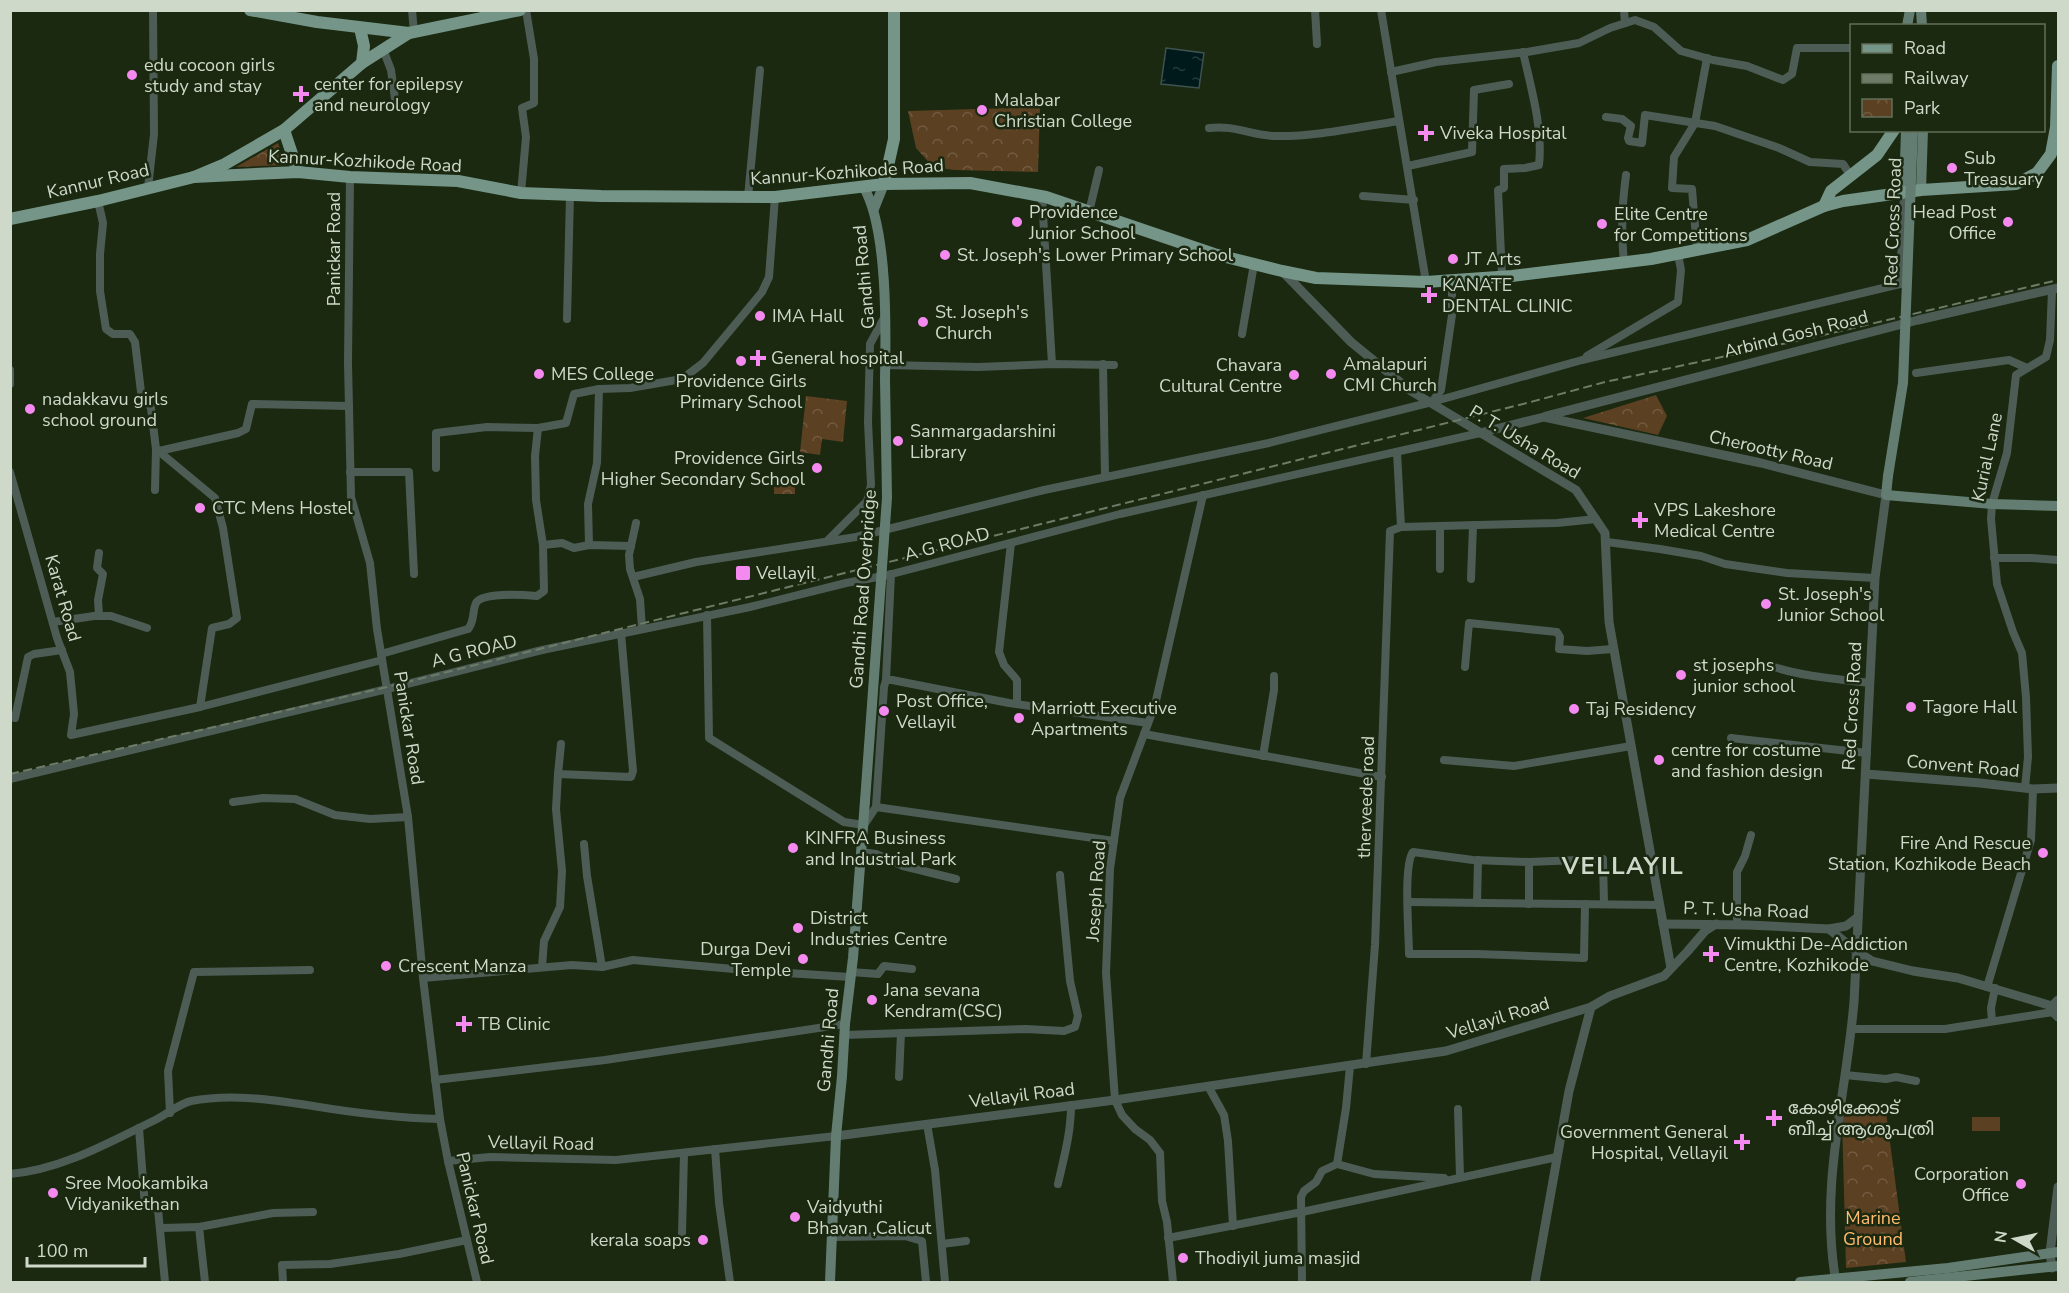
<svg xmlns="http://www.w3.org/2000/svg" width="2069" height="1293" font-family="'Nunito Sans','Noto Sans Malayalam',sans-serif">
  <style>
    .park { fill: url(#park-crowns) }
    .pitch { fill: #5b4022 }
    .water { fill: url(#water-ripples); stroke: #3e5350; stroke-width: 1.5 }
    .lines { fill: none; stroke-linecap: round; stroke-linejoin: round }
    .minor { stroke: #4d5d56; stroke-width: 8 }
    .tertiary { stroke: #4d5d56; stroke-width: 9 }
    .secondary { stroke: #647d72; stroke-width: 10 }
    .primary { stroke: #759588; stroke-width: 12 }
    .rail { stroke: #6e7b67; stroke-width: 2; stroke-dasharray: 9 4.5; stroke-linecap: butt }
    .secondary-bridge { stroke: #647d72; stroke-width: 10 }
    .poi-dot { fill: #f489f0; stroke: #1a2910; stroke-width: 2 }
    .labels { text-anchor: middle; stroke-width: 5; stroke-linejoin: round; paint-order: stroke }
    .poi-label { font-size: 18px; fill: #cfd9ca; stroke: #1a2910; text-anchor: start }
    .street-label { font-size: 18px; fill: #cfd9ca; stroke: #1a2910 }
    .park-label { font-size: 18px; fill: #ffbb6e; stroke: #1a2910 }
    .district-label { font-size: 24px; font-weight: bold; letter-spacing: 1.5px; fill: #cfd9ca; stroke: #1a2910 }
  </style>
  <defs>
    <pattern id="park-crowns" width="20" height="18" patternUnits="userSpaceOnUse" patternTransform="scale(1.5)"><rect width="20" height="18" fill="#5b4022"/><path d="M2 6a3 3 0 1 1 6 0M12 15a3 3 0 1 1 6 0" fill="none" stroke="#725b41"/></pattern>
    <pattern id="water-ripples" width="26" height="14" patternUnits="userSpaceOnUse" patternTransform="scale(1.5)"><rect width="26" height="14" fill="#00191b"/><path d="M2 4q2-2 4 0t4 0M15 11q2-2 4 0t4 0" fill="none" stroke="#243a3b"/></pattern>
  </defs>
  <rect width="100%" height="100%" fill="#1a2910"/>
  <g class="park">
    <polygon points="1040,107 1038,172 954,170 933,167 916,148 908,111"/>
    <polygon points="278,143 286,165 236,167"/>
    <polygon points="1656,395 1667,416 1658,435 1583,418"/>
    <polygon points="806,396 847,401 843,442 822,439 820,455 800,452"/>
    <rect x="774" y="477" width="21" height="17"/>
    <polygon points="1886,1112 1906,1262 1846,1268 1842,1117"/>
  </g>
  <rect class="pitch" x="1972" y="1117" width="28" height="14"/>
  <polygon class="water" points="1166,48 1204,53 1199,88 1161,84"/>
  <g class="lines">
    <g class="minor">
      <polyline points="412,10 414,33"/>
      <polyline points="1315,10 1317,44"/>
      <polyline points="1381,10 1426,282"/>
      <polyline points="1624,10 1625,23"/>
      <polyline points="383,49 391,70 395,99"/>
      <polyline points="1391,72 1436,62 1527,52 1579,43 1610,28 1635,20 1654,27 1681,51 1713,60 1747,66 1783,80 1792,74 1797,48 1852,48"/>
      <polyline points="1606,117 1622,119 1631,126 1628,138 1629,141 1642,143 1645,115 1715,126 1779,148 1810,162 1843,164 1850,175"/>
      <path d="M1209,128C1235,125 1250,135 1274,136C1315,137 1359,127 1399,121"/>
      <polyline points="1408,166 1472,152 1474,90 1509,84"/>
      <polyline points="350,177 348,363 351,497 370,563 377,629 408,817 423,978 440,1119 448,1161 477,1282"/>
      <polyline points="148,188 154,134 153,10"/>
      <polyline points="521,193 526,137 522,108 534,103 534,59 526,10"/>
      <polyline points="1363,196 1414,200"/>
      <polyline points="748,197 760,70"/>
      <polyline points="1042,197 1052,364"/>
      <polyline points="98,201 103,223 100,254 100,291 106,329 113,334 130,334 135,342 141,392 151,408 156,449 215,498 223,528 237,618 229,624 212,628 200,707"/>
      <polyline points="1089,212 1099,170"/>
      <polyline points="1697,250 1692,189 1672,188 1674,157 1695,123 1707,58"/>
      <path d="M1624,262C1621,234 1622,204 1626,175"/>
      <path d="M1502,276L1498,190L1504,188V169L1525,168L1539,165C1543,128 1531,88 1523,52"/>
      <polyline points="567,319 570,195"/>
      <polyline points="1242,334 1254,264"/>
      <polyline points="1587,356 1678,302 1681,270 1678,254"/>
      <polyline points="1103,364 1105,477"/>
      <polyline points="885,365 978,367 1052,364 1114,365"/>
      <polyline points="10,370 10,384"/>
      <polyline points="1916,373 2009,360 2027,368"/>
      <polyline points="1432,402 1441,390 1452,315 1452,280"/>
      <polyline points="538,428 535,456 536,500 543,545 562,543 574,548 589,545 631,546"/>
      <polyline points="159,451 238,433 246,429 252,404 349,406"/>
      <polyline points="1397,452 1401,527"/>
      <polyline points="436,468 436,433 487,427 538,428 566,423 574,394 599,389 630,388 682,379 703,363 762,292 769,277 775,197"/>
      <polyline points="10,472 57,638 70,672 74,714 71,735 200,707 382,660"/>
      <polyline points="350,472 409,472 414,574"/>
      <polyline points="155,490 156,449"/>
      <polyline points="636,523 629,555 630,569 640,599 642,628"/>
      <polyline points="827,541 867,501 871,485 868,422 870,344 884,318"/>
      <polyline points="1607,542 1660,549 1701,556 1725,564 1787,573 1875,578"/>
      <polyline points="1011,543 999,652 1004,665 1017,680 1017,704"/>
      <polyline points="589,545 588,504 597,463 599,389"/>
      <polyline points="1994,558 2031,558 2058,560"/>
      <polyline points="1440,569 1440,528"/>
      <polyline points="633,577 696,562 856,537 1044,490 1269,443 1432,402 1582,360 1900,284 1904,193"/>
      <polyline points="1471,579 1473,525"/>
      <polyline points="707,615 709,738 844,822 864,825 876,807 884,687 886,680 891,574"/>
      <polyline points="99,616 98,600 103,574 97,568 99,553"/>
      <polyline points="53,622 94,616 111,616 147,628"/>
      <path d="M381,654L468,629C475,621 472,611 476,603C482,592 525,595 537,596L544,591L543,545"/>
      <polyline points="1465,667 1469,623 1557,632 1560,637 1559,649 1587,651 1613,649"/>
      <path d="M1774,667C1805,677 1838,679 1870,683"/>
      <polyline points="886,680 892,680 1009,703 1148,723"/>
      <polyline points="15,718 28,657 34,654 62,650"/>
      <polyline points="1144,734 1382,777"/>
      <polyline points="1731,738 1867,753"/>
      <polyline points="561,744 558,774 631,777 633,771 621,633"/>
      <polyline points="1263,756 1274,690 1274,676"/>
      <polyline points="1444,760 1514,766 1631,746"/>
      <polyline points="10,779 387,689 542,650 750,607 846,583 888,575 1120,514 1480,433"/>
      <polyline points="2025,788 2028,757 2026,697 2022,653 2013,632 1997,584 1991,519 1992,504 2007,453 2016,375 2046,357 2050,340 2052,290"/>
      <polyline points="233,802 263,798 295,799 335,815 370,819 408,817"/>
      <polyline points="876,807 1114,841"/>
      <polyline points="584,844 587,876 602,967"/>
      <polyline points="861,852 876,854 903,866 956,879"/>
      <polyline points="1529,862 1603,859 1604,904"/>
      <polyline points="1408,902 1660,905"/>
      <polyline points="1477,903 1478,860"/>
      <path d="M1529,904V862L1473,860L1413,852C1403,865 1409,934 1409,954H1477L1584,958L1585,904"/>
      <polyline points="1737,924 1737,872 1745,856 1751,835"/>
      <polyline points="542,967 544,941 560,907 562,871 556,809 558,774"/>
      <polyline points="851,972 878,974 884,966 912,969"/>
      <polyline points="423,978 572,965 602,967 633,960 756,971 850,977"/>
      <polyline points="1987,987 2031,840 2033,789"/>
      <polyline points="1992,1021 1991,1008 1995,988"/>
      <polyline points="1852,1029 1945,1029 2053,1012"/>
      <polyline points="844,1035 1026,1029 1064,1031 1075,1027 1078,1016 1070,981 1060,875"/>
      <polyline points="1366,1064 1375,945 1390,531 1401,527 1557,523 1596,519"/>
      <polyline points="1845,1075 1886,1079 1896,1077 1916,1081"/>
      <polyline points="899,1077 901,1033"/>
      <polyline points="435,1080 605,1060 845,1024"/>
      <polyline points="1208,1086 1224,1115 1228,1141 1233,1226"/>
      <polyline points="1458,1109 1460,1177"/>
      <polyline points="170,1113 168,1071 194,972 310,970"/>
      <polyline points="927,1124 935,1170 945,1282"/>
      <polyline points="139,1128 145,1207 158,1209 165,1282"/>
      <polyline points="715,1149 719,1203 730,1282"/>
      <polyline points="448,1161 490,1157 616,1160 836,1136"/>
      <polyline points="1337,1164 1374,1174 1444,1178"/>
      <path d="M10,1174C61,1170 110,1142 155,1120C165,1115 181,1103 191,1101C231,1093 274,1100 313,1106C355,1113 398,1118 440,1119"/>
      <path d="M1058,1184C1064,1157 1071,1133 1071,1105"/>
      <polyline points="199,1227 273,1213 313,1212"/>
      <polyline points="161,1228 199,1227 205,1282"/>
      <polyline points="682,1234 684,1153"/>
      <polyline points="832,1237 905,1236 922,1241 926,1282"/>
      <polyline points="1168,1238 1302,1212 1557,1157"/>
      <polyline points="942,1244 966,1241"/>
      <polyline points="283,1282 282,1265 330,1264 399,1254 467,1240"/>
      <polyline points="1173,1282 1167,1222 1162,1201 1160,1153 1150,1140 1135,1129 1122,1115 1115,1100 1106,973 1110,869 1120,798 1155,705 1203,495"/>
      <polyline points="1302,1282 1301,1197 1304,1191 1316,1182 1322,1171 1337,1164 1346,1108 1350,1066"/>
    </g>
    <g class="tertiary">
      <polyline points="1282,271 1351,342 1411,391 1576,490 1605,533 1609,622 1671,968"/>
      <polyline points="1546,416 1918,320 2058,288"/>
      <path d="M1480,433L1544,417L1761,463L1886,495L1875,578L1854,1002C1846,1097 1819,1186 1836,1282"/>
      <polyline points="1866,774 1980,783 2033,789 2058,788"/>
      <polyline points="1663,924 1748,925 1829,929 1855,950 1872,961 1913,971 1958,978 2052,1006"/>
      <polyline points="1829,929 1846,926 1858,917"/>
      <polyline points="2058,1000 2052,1006 2053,1012 2058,1017"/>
      <polyline points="836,1136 1115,1100 1446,1051 1591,1007"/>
      <polyline points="2052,1268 2050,1253 2058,1187"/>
      <polyline points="1535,1282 1569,1091 1591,1007 1610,996 1664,976 1687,952 1705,931 1716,924"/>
    </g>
    <g class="secondary">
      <polyline points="1921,10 1922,26"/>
      <polyline points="1907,26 1910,10"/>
      <path d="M863,186C888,227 886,330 885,379"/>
      <polyline points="1921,190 1923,130"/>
      <polyline points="1904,193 1906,130"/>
      <polyline points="874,209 884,184"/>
      <polyline points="1888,476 1886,495 1992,504 2058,506"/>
      <polyline points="830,1282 836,1136 842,1076 845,1024 853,958 865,801"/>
      <polyline points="1800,1282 1948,1268 2058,1252"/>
      <polyline points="1910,1282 2058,1266"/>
    </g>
    <g class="primary">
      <polyline points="250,10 317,22 409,33 520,10"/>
      <polyline points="360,28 364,46 362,63"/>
      <polyline points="284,130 298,172"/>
      <polyline points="194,177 298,172 350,177 458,181 521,193 601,196 775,197 884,184 970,183 1046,197 1214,254 1282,271 1316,278 1426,282 1512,276 1651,259 1747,240 1824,206 1843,201 1921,190 2016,184 2037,173 2051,154 2056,127 2058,66"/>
      <polyline points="884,184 894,139 894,10"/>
      <polyline points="1824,206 1831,191 1877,155 1894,130"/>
      <polyline points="10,219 98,201 194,177 225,164 284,130 362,63 409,33"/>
    </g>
    <polyline class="rail" points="10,774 387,687 1527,403 1605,382 1815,337 2058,280"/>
    <g class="secondary-bridge">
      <polyline points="1888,476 1903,383 1913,130"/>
      <polyline points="865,801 887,498 885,379"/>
    </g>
  </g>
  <g class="poi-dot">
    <circle cx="132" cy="75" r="6"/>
    <path d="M298 85h6v6h6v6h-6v6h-6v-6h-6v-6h6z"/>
    <circle cx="982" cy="110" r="6"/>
    <path d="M1423 124h6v6h6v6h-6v6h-6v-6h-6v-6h6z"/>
    <circle cx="1952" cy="168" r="6"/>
    <circle cx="1017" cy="222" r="6"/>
    <circle cx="2008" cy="222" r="6"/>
    <circle cx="1602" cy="224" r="6"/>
    <circle cx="945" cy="255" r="6"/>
    <circle cx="1453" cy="259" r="6"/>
    <path d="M1426 286h6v6h6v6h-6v6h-6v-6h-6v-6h6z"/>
    <circle cx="760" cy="316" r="6"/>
    <circle cx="923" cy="322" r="6"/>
    <path d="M755 349h6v6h6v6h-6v6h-6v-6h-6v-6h6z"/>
    <circle cx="741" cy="361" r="6"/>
    <circle cx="539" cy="374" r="6"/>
    <circle cx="1331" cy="374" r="6"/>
    <circle cx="1294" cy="375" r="6"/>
    <circle cx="30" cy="409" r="6"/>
    <circle cx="898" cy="441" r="6"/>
    <circle cx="817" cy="468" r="6"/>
    <circle cx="200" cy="508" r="6"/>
    <path d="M1637 511h6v6h6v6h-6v6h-6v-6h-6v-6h6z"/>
    <rect x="735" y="565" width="16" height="16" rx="3"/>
    <circle cx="1766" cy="604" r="6"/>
    <circle cx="1681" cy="675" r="6"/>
    <circle cx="1911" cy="707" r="6"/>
    <circle cx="1574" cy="709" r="6"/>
    <circle cx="884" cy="711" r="6"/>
    <circle cx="1019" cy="718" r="6"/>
    <circle cx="1659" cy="760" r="6"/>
    <circle cx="793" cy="848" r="6"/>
    <circle cx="2043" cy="853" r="6"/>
    <circle cx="798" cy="928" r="6"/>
    <path d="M1708 945h6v6h6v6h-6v6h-6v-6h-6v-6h6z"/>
    <circle cx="803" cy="959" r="6"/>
    <circle cx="386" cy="966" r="6"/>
    <circle cx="872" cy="1000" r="6"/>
    <path d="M461 1015h6v6h6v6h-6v6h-6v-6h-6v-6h6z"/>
    <path d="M1771 1109h6v6h6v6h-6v6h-6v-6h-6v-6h6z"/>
    <path d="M1739 1133h6v6h6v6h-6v6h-6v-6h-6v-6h6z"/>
    <circle cx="2021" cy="1184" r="6"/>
    <circle cx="53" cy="1193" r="6"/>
    <circle cx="795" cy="1217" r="6"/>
    <circle cx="703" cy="1240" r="6"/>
    <circle cx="1183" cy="1258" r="6"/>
  </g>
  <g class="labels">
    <g class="poi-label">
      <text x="144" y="71">edu cocoon girls<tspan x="144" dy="21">study and stay</tspan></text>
      <text x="314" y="90">center for epilepsy<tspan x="314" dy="21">and neurology</tspan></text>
      <text x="994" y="106">Malabar<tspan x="994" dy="21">Christian College</tspan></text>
      <text x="1440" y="139">Viveka Hospital</text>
      <text x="1964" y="164">Sub<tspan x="1964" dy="21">Treasuary</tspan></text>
      <text x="1029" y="218">Providence<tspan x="1029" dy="21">Junior School</tspan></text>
      <text x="1996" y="218" text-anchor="end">Head Post<tspan x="1996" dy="21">Office</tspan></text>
      <text x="1614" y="220">Elite Centre<tspan x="1614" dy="21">for Competitions</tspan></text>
      <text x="957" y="261">St. Joseph's Lower Primary School</text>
      <text x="1465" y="265">JT Arts</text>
      <text x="1442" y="291">KANATE<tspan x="1442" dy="21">DENTAL CLINIC</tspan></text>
      <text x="935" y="318">St. Joseph's<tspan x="935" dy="21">Church</tspan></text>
      <text x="772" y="322">IMA Hall</text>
      <text x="771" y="364">General hospital</text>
      <text x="1343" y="370">Amalapuri<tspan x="1343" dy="21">CMI Church</tspan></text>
      <text x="1282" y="371" text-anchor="end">Chavara<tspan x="1282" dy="21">Cultural Centre</tspan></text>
      <text x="551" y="380">MES College</text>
      <text x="741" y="387" text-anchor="middle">Providence Girls<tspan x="741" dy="21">Primary School</tspan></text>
      <text x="42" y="405">nadakkavu girls<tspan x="42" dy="21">school ground</tspan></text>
      <text x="910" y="437">Sanmargadarshini<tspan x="910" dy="21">Library</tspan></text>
      <text x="805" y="464" text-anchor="end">Providence Girls<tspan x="805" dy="21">Higher Secondary School</tspan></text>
      <text x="212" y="514">CTC Mens Hostel</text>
      <text x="1654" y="516">VPS Lakeshore<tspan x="1654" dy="21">Medical Centre</tspan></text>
      <text x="756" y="579">Vellayil</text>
      <text x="1778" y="600">St. Joseph's<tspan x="1778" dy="21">Junior School</tspan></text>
      <text x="1693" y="671">st josephs<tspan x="1693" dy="21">junior school</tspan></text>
      <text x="896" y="707">Post Office,<tspan x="896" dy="21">Vellayil</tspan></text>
      <text x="1923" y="713">Tagore Hall</text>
      <text x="1031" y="714">Marriott Executive<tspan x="1031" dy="21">Apartments</tspan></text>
      <text x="1586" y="715">Taj Residency</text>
      <text x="1671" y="756">centre for costume<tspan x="1671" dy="21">and fashion design</tspan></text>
      <text x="805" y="844">KINFRA Business<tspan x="805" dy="21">and Industrial Park</tspan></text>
      <text x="2031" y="849" text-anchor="end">Fire And Rescue<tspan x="2031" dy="21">Station, Kozhikode Beach</tspan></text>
      <text x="810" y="924">District<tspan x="810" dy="21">Industries Centre</tspan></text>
      <text x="1724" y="950">Vimukthi De-Addiction<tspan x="1724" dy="21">Centre, Kozhikode</tspan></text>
      <text x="791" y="955" text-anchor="end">Durga Devi<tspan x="791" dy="21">Temple</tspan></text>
      <text x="398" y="972">Crescent Manza</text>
      <text x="884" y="996">Jana sevana<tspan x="884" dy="21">Kendram(CSC)</tspan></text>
      <text x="478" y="1030">TB Clinic</text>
      <text x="1788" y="1114">കോഴിക്കോട്<tspan x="1788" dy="21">ബീച്ച് ആശുപത്രി</tspan></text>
      <text x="1728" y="1138" text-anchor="end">Government General<tspan x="1728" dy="21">Hospital, Vellayil</tspan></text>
      <text x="2009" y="1180" text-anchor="end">Corporation<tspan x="2009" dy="21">Office</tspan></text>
      <text x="65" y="1189">Sree Mookambika<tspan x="65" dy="21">Vidyanikethan</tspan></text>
      <text x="807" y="1213">Vaidyuthi<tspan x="807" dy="21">Bhavan ,Calicut</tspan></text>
      <text x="691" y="1246" text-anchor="end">kerala soaps</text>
      <text x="1195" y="1264">Thodiyil juma masjid</text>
    </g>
    <g class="street-label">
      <text transform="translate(365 161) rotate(3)" y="6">Kannur-Kozhikode Road</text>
      <text transform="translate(847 172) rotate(-4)" y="6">Kannur-Kozhikode Road</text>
      <text transform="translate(98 181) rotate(-13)" y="6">Kannur Road</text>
      <text transform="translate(1893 222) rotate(-88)" y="6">Red Cross Road</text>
      <text transform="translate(334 249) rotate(-90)" y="6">Panickar Road</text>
      <text transform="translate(864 277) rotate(-95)" y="6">Gandhi Road</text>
      <text transform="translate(1796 334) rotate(-14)" y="6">Arbind Gosh Road</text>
      <text transform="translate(1525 442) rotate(31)" y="6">P. T. Usha Road</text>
      <text transform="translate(1771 450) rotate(13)" y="6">Cherootty Road</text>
      <text transform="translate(1987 457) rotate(-78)" y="6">Kurial Lane</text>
      <text transform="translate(947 544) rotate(-15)" y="6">A G ROAD</text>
      <text transform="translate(863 589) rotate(-86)" y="6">Gandhi Road Overbridge</text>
      <text transform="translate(63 598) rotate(74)" y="6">Karat Road</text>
      <text transform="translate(474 651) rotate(-14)" y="6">A G ROAD</text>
      <text transform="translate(1852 706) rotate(-87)" y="6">Red Cross Road</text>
      <text transform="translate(409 728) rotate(81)" y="6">Panickar Road</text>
      <text transform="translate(1963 766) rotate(5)" y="6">Convent Road</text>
      <text transform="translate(1366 797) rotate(-88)" y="6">therveede road</text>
      <text transform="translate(1096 891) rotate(-86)" y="6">Joseph Road</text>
      <text transform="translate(1746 910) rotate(2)" y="6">P. T. Usha Road</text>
      <text transform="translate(1498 1018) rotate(-17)" y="6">Vellayil Road</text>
      <text transform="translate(828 1040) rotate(-85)" y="6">Gandhi Road</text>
      <text transform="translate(1022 1095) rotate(-7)" y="6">Vellayil Road</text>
      <text transform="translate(541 1143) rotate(1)" y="6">Vellayil Road</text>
      <text transform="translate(475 1208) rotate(77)" y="6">Panickar Road</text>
    </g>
    <g class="park-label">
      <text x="1873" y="1224">Marine<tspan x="1873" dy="21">Ground</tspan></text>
    </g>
    <g class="district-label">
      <text x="1623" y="874">VELLAYIL</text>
    </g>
  </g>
  <rect width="2069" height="1293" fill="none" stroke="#cfd9ca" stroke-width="24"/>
  <rect x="1850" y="24" width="195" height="108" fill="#1a2910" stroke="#626f5a" stroke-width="1.5"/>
  <rect x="1862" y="44" width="30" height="9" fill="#759588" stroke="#626f5a" stroke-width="1.5"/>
  <text x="1904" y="54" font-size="18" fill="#cfd9ca">Road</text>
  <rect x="1862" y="74" width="30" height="9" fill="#6e7b67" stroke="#626f5a" stroke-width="1.5"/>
  <text x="1904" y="84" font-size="18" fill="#cfd9ca">Railway</text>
  <rect x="1862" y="99" width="30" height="18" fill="url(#park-crowns)" stroke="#626f5a" stroke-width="1.5"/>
  <text x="1904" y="114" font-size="18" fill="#cfd9ca">Park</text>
  <g transform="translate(2015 1239) rotate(279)" stroke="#1a2910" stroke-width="4.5" paint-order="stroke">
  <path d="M0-4.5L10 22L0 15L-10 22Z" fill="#cfd9ca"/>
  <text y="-9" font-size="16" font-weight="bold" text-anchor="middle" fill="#cfd9ca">N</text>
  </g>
  <path d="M27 1257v9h118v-9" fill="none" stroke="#cfd9ca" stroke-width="3"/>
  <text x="36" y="1257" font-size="18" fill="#cfd9ca" stroke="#1a2910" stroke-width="4.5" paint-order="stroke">100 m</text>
</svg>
